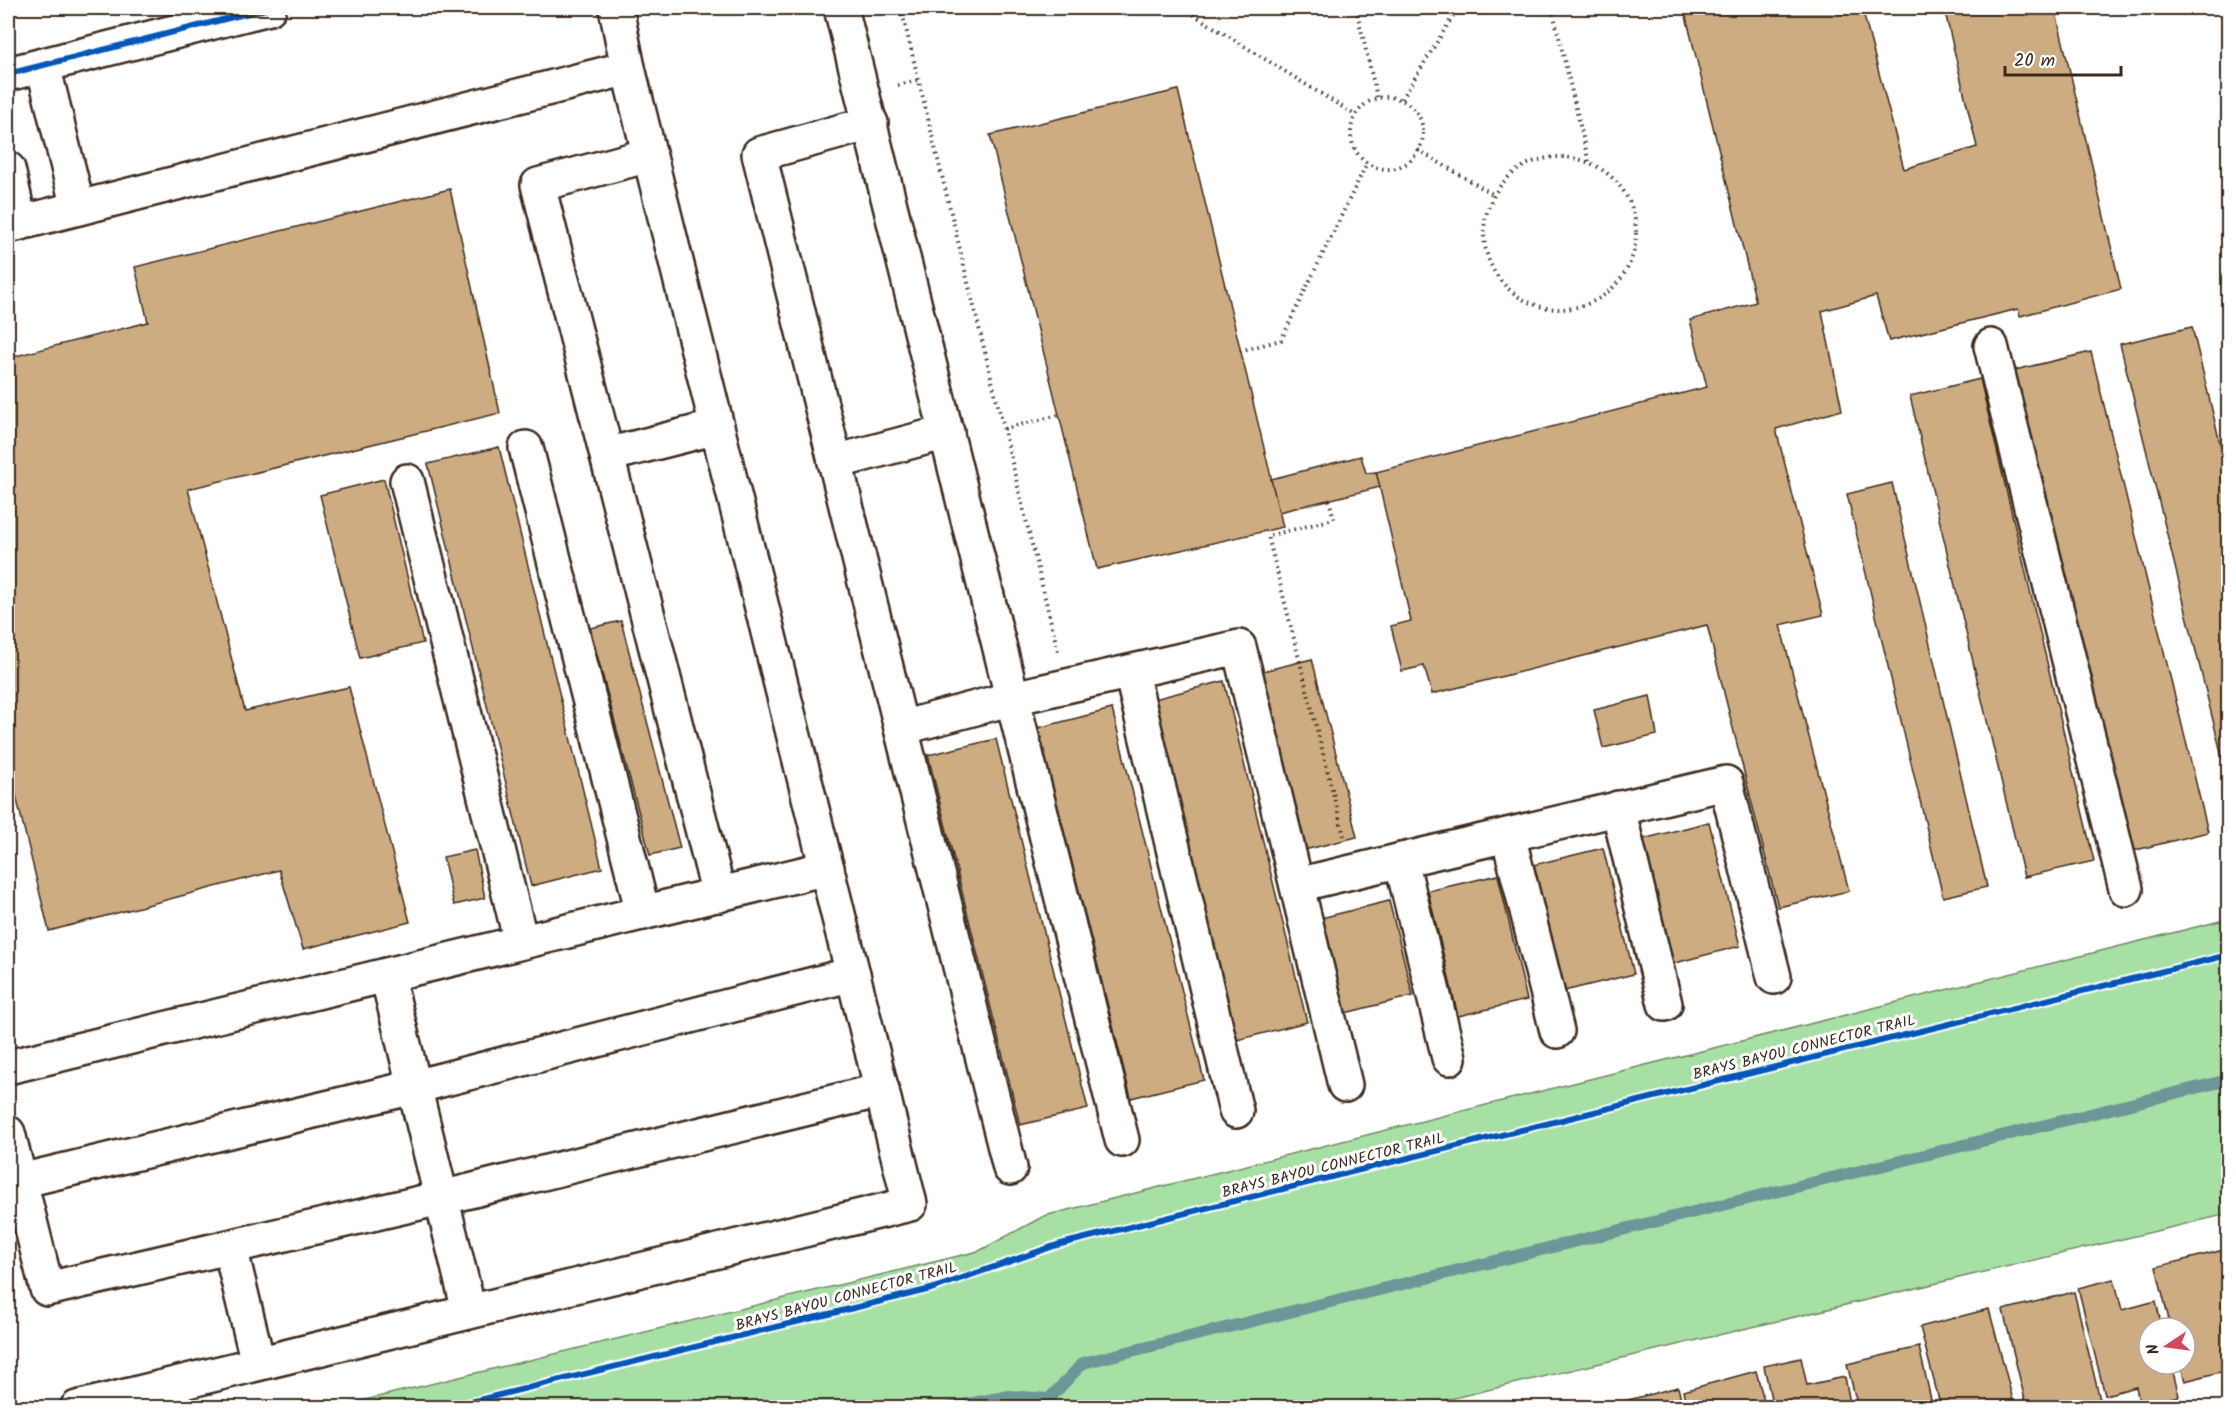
<svg xmlns="http://www.w3.org/2000/svg" width="2236" height="1415" font-family="Kalam,sans-serif">
  <style>
    .green { fill: #a7e0a5; stroke: #718562; stroke-width: 1.5 }
    .lines { fill: none; stroke-linecap: round; stroke-linejoin: round }
    .stream { stroke: #6d9698; stroke-width: 12 }
    .building { fill: #ceac81; stroke: #3b2a1e; stroke-width: 1.5 }
    .minor-casing { stroke: #3b2a1e; stroke-width: 38 }
    .path { stroke: #3b2a1e; stroke-width: 4; stroke-dasharray: 1.5 4.5; stroke-linecap: butt }
    .minor { stroke: #fff; stroke-width: 33 }
    .cycleway-casing { stroke: #fff; stroke-width: 10 }
    .cycleway { stroke: #0057b8; stroke-width: 6 }
    .labels { text-anchor: middle; stroke-width: 6; stroke-linejoin: round; paint-order: stroke }
    .street-label { font-size: 15px; fill: #3b2a1e; stroke: #fff }
  </style>
  <rect width="100%" height="100%" fill="#fff"/>
  <filter id="ink" filterUnits="userSpaceOnUse"><feTurbulence type="fractalNoise" baseFrequency=".0167" numOctaves="2"/><feDisplacementMap in="SourceGraphic" scale="12" xChannelSelector="R" yChannelSelector="G"/><feConvolveMatrix kernelMatrix="1 2 1 2 8 2 1 2 1" color-interpolation-filters="sRGB"/></filter>
  <g filter="url(#ink)">
    <polygon class="green" points="2228,919 2228,1214 1416,1407 336,1407 979,1251 1044,1216"/>
    <g class="lines">
      <polyline class="stream" points="948,1408 1009,1396 1049,1399 1083,1363 2228,1080"/>
    </g>
    <g class="building">
      <polygon points="1684,8 1862,8 1904,169 1977,147 1944,8 2055,8 2121,289 2020,316 2018,309 1889,341 1876,296 1822,311 1842,410 1776,429 1823,615 1780,625 1849,891 1778,907 1707,625 1432,694 1424,666 1402,671 1391,626 1411,621 1376,472 1707,387 1690,320 1756,302"/>
      <polygon points="1178,90 1283,527 1097,569 990,135"/>
      <polygon points="450,189 500,413 188,489 245,711 349,687 410,922 303,949 279,870 49,931 8,763 8,358 148,322 135,267"/>
      <polygon points="2192,327 2228,476 2228,781 2120,344"/>
      <polygon points="2091,352 2208,832 2132,851 2015,370"/>
      <polygon points="1980,379 2094,861 2024,877 1910,396"/>
      <polygon points="499,447 602,868 531,886 428,464"/>
      <polygon points="1361,456 1366,473 1376,472 1380,487 1279,512 1271,479"/>
      <polygon points="384,479 423,643 360,658 320,495"/>
      <polygon points="1892,483 1987,887 1943,897 1847,494"/>
      <polygon points="621,621 680,848 650,855 590,628"/>
      <polygon points="1312,659 1357,837 1304,850 1259,672"/>
      <polygon points="1224,681 1307,1022 1237,1040 1154,699"/>
      <polygon points="1650,696 1657,735 1603,748 1594,710"/>
      <polygon points="1112,709 1204,1080 1131,1098 1038,728"/>
      <polygon points="996,739 1088,1109 1020,1125 928,755"/>
      <polygon points="1709,822 1740,946 1671,964 1639,840"/>
      <polygon points="1603,848 1634,974 1564,991 1533,865"/>
      <polygon points="475,850 485,898 454,905 443,857"/>
      <polygon points="1498,875 1527,1000 1458,1016 1428,891"/>
      <polygon points="1389,901 1413,996 1345,1013 1321,918"/>
      <polygon points="2224,1250 2228,1266 2228,1370 2185,1381 2180,1364 2185,1364 2185,1328 2171,1328 2156,1267"/>
      <polygon points="2114,1279 2122,1310 2156,1301 2162,1328 2149,1328 2149,1364 2171,1364 2179,1396 2140,1406 2136,1387 2105,1395 2078,1288"/>
      <polygon points="2074,1292 2102,1408 2058,1408 2057,1403 2037,1408 2027,1408 2003,1310"/>
      <polygon points="1989,1309 2015,1408 1941,1408 1920,1327"/>
      <polygon points="1919,1347 1933,1408 1858,1408 1847,1364"/>
      <polygon points="1801,1358 1807,1385 1845,1377 1851,1408 1773,1408 1764,1366"/>
      <polygon points="1756,1371 1766,1408 1687,1408 1683,1391"/>
      <polygon points="1678,1387 1683,1408 1605,1408 1605,1406"/>
    </g>
    <g class="lines">
      <g class="minor-casing">
        <g id="minor">
          <polyline points="841,8 1122,1140"/>
          <polyline points="43,65 78,208"/>
          <polyline points="8,74 269,8"/>
          <polyline points="871,123 759,154 1010,1168"/>
          <polyline points="649,155 538,185 719,895"/>
          <polyline points="8,169 20,223"/>
          <polyline points="8,226 628,68"/>
          <polyline points="1991,346 2126,889"/>
          <polyline points="526,448 643,913"/>
          <polyline points="607,455 717,427"/>
          <polyline points="835,462 947,432"/>
          <polyline points="407,481 521,942"/>
          <polyline points="1131,672 1236,1111"/>
          <polyline points="901,728 1013,698 1239,647 1345,1085"/>
          <polyline points="1618,808 1665,1004"/>
          <polyline points="1508,835 1557,1031"/>
          <polyline points="1401,860 1449,1058"/>
          <polyline points="1297,885 1726,783 1774,977"/>
          <polyline points="387,975 469,1311"/>
          <polyline points="8,1067 827,868"/>
          <polyline points="8,1133 47,1289 441,1198 882,1090"/>
          <polyline points="20,1181 414,1087 853,974"/>
          <polyline points="230,1247 258,1363"/>
          <polyline points="77,1408 910,1204 628,68 616,8"/>
        </g>
      </g>
      <g class="path">
        <polyline points="901,8 1058,651"/>
        <polyline points="1183,8 1355,115"/>
        <polyline points="1356,8 1377,97"/>
        <polyline points="1552,8 1589,163"/>
        <polyline points="898,85 918,80"/>
        <circle cx="1387" cy="133" r="36"/>
        <polyline points="1402,99 1458,8"/>
        <polyline points="1418,150 1494,195"/>
        <circle cx="1560" cy="233" r="76"/>
        <polyline points="1240,351 1281,340 1367,163"/>
        <polyline points="1004,429 1059,415"/>
        <polyline points="1329,500 1334,519 1268,536 1344,836"/>
      </g>
      <use href="#minor" class="minor"/>
      <g class="cycleway-casing">
        <g id="cycleway">
          <polyline points="8,74 269,8"/>
          <polyline points="446,1408 931,1289 1057,1245 2228,955"/>
        </g>
      </g>
      <use href="#cycleway" class="cycleway"/>
    </g>
  </g>
  <g class="labels">
    <g class="street-label">
      <text transform="translate(1804 1047) rotate(-14)" y="5">BRAYS BAYOU CONNECTOR TRAIL</text>
      <text transform="translate(1333 1165) rotate(-14)" y="5">BRAYS BAYOU CONNECTOR TRAIL</text>
      <text transform="translate(846 1296) rotate(-15)" y="5">BRAYS BAYOU CONNECTOR TRAIL</text>
    </g>
  </g>
  <rect width="2236" height="1415" fill="none" stroke="#fff" stroke-width="30"/>
  <rect x="15" y="15" width="2206" height="1385" fill="none" stroke="#3b2a1e" stroke-width="2" filter="url(#ink)"/>
  <g transform="translate(2167 1346) rotate(257)"><circle r="28" fill="#ffffff" stroke="#b1aaa5" stroke-width="1.5"/>
  <path d="M0-4.5L10 22L0 15L-10 22Z" fill="#d1495b"/>
  <text y="-9" font-size="16" font-weight="bold" text-anchor="middle" fill="#3b2a1e">N</text>
  </g>
  <path d="M2005 66v9h116v-9" fill="none" stroke="#3b2a1e" stroke-width="3"/>
  <text x="2014" y="66" font-size="18" fill="#3b2a1e" stroke="#ffffff" stroke-width="4.5" paint-order="stroke">20 m</text>
</svg>
